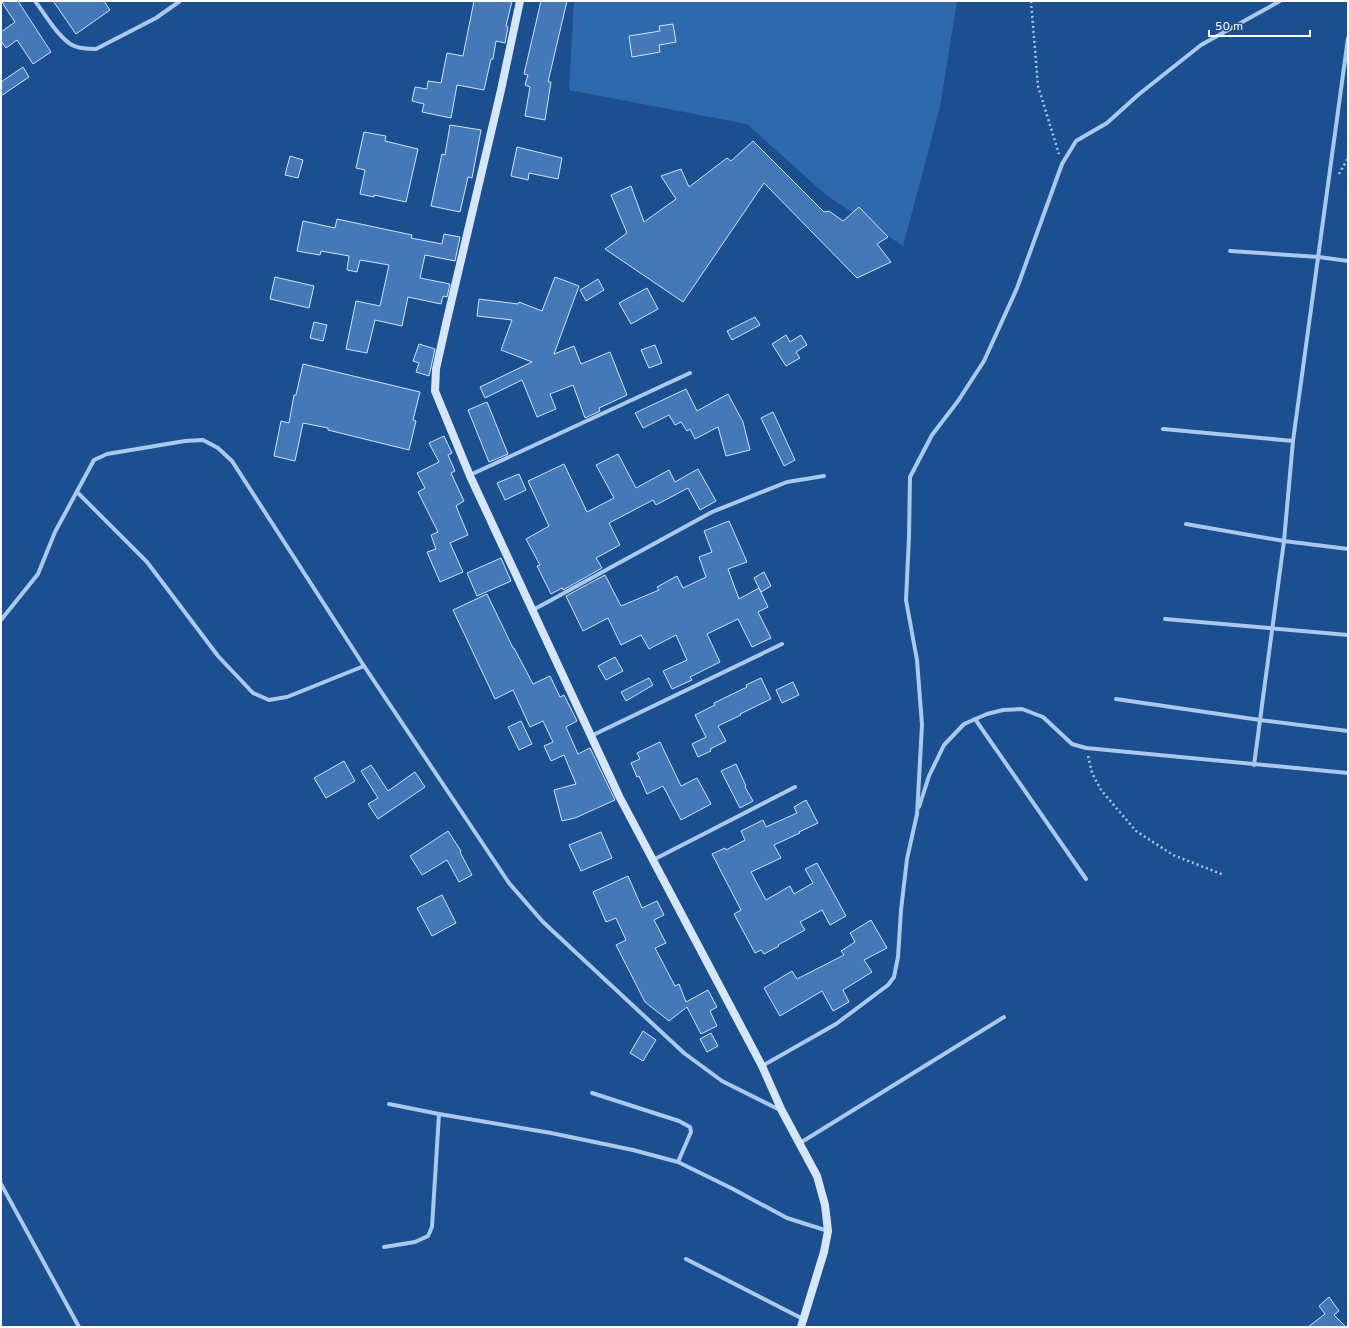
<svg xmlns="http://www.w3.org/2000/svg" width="1349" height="1328" font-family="Overpass,sans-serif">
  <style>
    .green { fill: #2e69ad }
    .building { fill: #4478b7; stroke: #cfe3fa }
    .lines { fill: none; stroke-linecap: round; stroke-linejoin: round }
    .path { stroke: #a9c9ee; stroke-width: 2.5; stroke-dasharray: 2 3; stroke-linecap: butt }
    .street { stroke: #a9c9ee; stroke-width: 4 }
    .secondary { stroke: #d6e6fa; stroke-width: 8 }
  </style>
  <rect width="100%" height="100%" fill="#1b4f8f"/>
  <polygon class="green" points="574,1 957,1 940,107 903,246 826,195 747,124 569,90"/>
  <g class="building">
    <polygon points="1,1 18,1 51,52 33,64 17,40 6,48 1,41 1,32 15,22"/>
    <polygon points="53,1 104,1 110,10 76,34"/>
    <polygon points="474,1 512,1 506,26 508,27 505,43 496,41 493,59 491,59 484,90 457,85 451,118 422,112 424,104 412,101 415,87 427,89 428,81 441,83 447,53 463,56"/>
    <polygon points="541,1 567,1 548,82 551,82 545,120 525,116 530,87 525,85 528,75 524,74"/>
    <polygon points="673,24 676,42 659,45 660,52 632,57 629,36 660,31 659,26"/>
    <polygon points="23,67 29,77 1,96 1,82"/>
    <polygon points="450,125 481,130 472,178 468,177 460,212 431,206 442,154 445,155"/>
    <polygon points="364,132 386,136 385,141 418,149 406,202 374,195 374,197 360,194 365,170 356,168"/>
    <polygon points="753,141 824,212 829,211 843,221 859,207 888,237 877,244 891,262 857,278 764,183 683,302 605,249 627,233 611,195 631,186 644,222 676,199 661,176 681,169 689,187 727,158 731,161"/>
    <polygon points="517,147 562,158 558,179 529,173 528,180 511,176"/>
    <polygon points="290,156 303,160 298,178 285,175"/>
    <polygon points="337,219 412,235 411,238 442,244 444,234 460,237 455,261 425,255 420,278 450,284 447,297 443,296 441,304 408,297 402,326 375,320 367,353 346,349 356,301 380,306 389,265 360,260 357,272 347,270 349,256 321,251 320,255 297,251 303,221 335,228"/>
    <polygon points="275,277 314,286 309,308 270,299"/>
    <polygon points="555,277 579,286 554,354 574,346 581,364 610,352 627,395 599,408 600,411 585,418 573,385 550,394 556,409 537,417 522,380 485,398 480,387 532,362 501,350 512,320 477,316 479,299 518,304 519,302 542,311"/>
    <polygon points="598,279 604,290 586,301 580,290"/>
    <polygon points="647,288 658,309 631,324 619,303"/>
    <polygon points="755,317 760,325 732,340 727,331"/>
    <polygon points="314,322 327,325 323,341 310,338"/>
    <polygon points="786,335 790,342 801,335 807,345 796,352 800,358 786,366 772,344"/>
    <polygon points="419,344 435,349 429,376 416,372 419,363 413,361"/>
    <polygon points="655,345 662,363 649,368 641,350"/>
    <polygon points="303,364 420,392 413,420 416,421 409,450 328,430 328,428 303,423 295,461 274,456 281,421 289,423 294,395 296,395"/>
    <polygon points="686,389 697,411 728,394 743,422 750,450 726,456 718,427 695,439 690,429 687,431 681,422 675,425 669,415 643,428 635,413"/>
    <polygon points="487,402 508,454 489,462 468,410"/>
    <polygon points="773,412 795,460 784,466 761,418"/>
    <polygon points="444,436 452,453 448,455 455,471 451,473 464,501 456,506 468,535 450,543 463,572 440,582 427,552 436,549 431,535 438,532 418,492 425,488 417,473 439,462 429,443"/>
    <polygon points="618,454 636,488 669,470 675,482 698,469 716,501 700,510 688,488 656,505 653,500 609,523 620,545 596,558 602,568 563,590 562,588 551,594 537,566 540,565 526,539 549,526 528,481 564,464 587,512 614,498 596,465"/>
    <polygon points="519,474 526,490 505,500 497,483"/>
    <polygon points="729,521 747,562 728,569 739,599 759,588 768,607 758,612 771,638 752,647 738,619 707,634 720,662 690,677 692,680 672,689 663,671 687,660 676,635 649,649 641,635 621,645 608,618 583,631 566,596 605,575 621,606 659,590 657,587 677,576 683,588 706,577 699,557 712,552 704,531"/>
    <polygon points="501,558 511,581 477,596 467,573"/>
    <polygon points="764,572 771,586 761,592 754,578"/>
    <polygon points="487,594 513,648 514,648 533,684 550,676 560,697 564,695 577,721 566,727 578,754 590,748 615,800 575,818 562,821 554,790 576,784 564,755 551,761 544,746 553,742 543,721 530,727 513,690 495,699 453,610"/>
    <polygon points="615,657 623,671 606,680 598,666"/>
    <polygon points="649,678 653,685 626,701 621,692"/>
    <polygon points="761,678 771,699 740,714 741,715 718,726 726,741 710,749 711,751 698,757 692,744 706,737 695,715 715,705 714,703 747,687 746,685"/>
    <polygon points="793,682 799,695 782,703 776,690"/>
    <polygon points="521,721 532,744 519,750 508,727"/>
    <polygon points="660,742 681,786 697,778 711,804 681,820 663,786 647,794 639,776 637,777 631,763 640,759 637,753"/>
    <polygon points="344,761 355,781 326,798 314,778"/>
    <polygon points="736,764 746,786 745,787 753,801 740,808 721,771"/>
    <polygon points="371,765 388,791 415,772 425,787 378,819 368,804 378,798 361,771"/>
    <polygon points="806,800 818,823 799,832 800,833 774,845 781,858 751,872 766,900 790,886 794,894 813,883 805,869 817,863 846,916 830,925 822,910 800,922 805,930 778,945 779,946 764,954 761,950 755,953 734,914 741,910 712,854 725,848 726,850 745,840 741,831 763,820 766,827 797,813 794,807"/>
    <polygon points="448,831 461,851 460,852 472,875 459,882 447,860 422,875 410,856"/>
    <polygon points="601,832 612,858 581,871 569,845"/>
    <polygon points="628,876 642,908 657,901 664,915 654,920 666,943 655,948 675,986 679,984 686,1002 708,990 717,1007 710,1011 717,1026 701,1034 687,1007 669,1021 645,1002 616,945 626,940 616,918 606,922 593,892"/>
    <polygon points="442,895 456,923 432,936 417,908"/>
    <polygon points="871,920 887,948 864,960 872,972 843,990 849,1002 833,1011 822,991 780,1016 764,988 792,971 797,979 844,955 841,951 855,942 850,933"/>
    <polygon points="643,1031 656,1040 643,1061 630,1053"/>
    <polygon points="711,1033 718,1046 707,1052 700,1039"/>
    <polygon points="1329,1297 1339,1311 1334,1315 1346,1327 1308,1327 1325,1314 1319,1306"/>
  </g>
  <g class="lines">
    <g class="path">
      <polyline points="1031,1 1038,86 1059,154"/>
      <polyline points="1339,174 1348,158"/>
      <polyline points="1088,756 1092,773 1101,790 1136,831 1173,855 1224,875"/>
    </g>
    <g class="street">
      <path d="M35,1C45,14 58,37 72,45C79,49 88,49 96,49L156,18L180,1"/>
      <polyline points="1230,251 1319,257 1348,261"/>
      <polyline points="1163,429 1293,441"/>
      <polyline points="470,475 690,373"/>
      <polyline points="77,492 147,562 218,656 253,693 269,700 287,697 364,666"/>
      <polyline points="1186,524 1284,541 1348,549"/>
      <polyline points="533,610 712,512 787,482 824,476"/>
      <polyline points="1165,619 1348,635"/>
      <polyline points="1,620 38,574 55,532 94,460 107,454 185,441 203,440 218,448 232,461 364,666 509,883 543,922 684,1053 722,1081 780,1110"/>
      <polyline points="1116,699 1260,720 1348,731"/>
      <polyline points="975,719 1086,879"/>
      <polyline points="591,736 782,644"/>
      <polyline points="1254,765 1284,541 1293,441 1348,38"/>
      <polyline points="919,807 929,776 944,745 964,724 987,714 1003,710 1022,709 1043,717 1072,744 1086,748 1348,773"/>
      <polyline points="917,815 922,725 917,660 906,600 909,537 910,477 932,435 958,401 984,361 1017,288 1062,164 1076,141 1107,123 1138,95 1201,45 1280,1"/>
      <polyline points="653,860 795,787"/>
      <polyline points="762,1066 836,1024 888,985 894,977 898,957 901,910 907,859 917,814"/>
      <polyline points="592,1093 679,1121 690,1127 691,1132 678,1162"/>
      <polyline points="389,1104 439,1114 551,1133 633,1150 678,1162 733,1189 787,1218 828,1231"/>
      <polyline points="800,1143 1004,1017"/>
      <polyline points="1,1184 79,1327"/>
      <polyline points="384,1247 415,1242 428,1236 432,1227 439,1114"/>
      <polyline points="686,1259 803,1319"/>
    </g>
    <polyline class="secondary" points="520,1 501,90 446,324 436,369 435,391 470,476 619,796 762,1066 782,1111 817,1176 825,1205 828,1231 824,1252 801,1327"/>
  </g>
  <rect width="1349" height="1328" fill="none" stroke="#ffffff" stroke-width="4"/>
  <path d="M1209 30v6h101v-6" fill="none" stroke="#ffffff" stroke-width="2"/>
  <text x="1215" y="30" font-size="12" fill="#ffffff" stroke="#1b4f8f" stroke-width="3" paint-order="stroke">50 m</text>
</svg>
